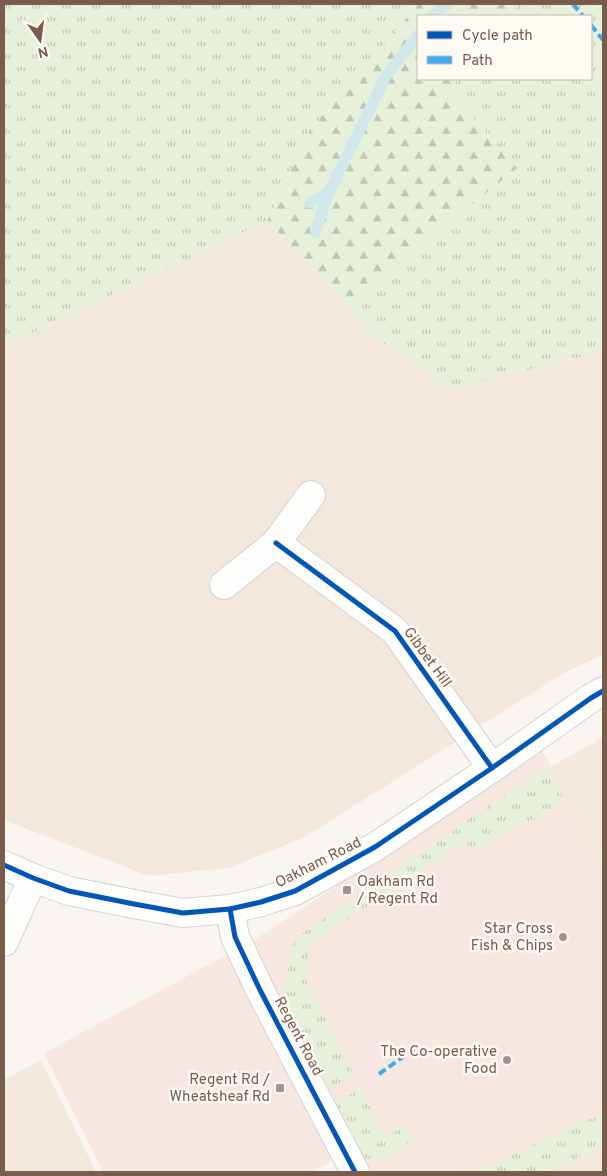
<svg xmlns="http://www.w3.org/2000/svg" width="607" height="1176" font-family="Overpass,sans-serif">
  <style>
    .residential { fill: #f2e8de }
    .commercial { fill: #f6e8e1 }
    .grass { fill: url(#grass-tufts) }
    .forest { fill: url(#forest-firs) }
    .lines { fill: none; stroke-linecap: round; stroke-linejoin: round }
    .stream { stroke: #d0e8ea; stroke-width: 11 }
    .street-casing { stroke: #d7d1cb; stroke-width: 30 }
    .secondary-casing { stroke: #d9d2cb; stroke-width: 30 }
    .street { stroke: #fefefd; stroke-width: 28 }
    .secondary { stroke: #fefefd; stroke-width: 28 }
    .quiet { stroke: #3fa9f5; stroke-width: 4; stroke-dasharray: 8 4; stroke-linecap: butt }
    .cycleway-casing { stroke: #fffaf3; stroke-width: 8 }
    .cycleway { stroke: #0057b8; stroke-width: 5 }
    .poi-dot { fill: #a69286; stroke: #fffaf3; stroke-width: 2 }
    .labels { text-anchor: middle; stroke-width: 5; stroke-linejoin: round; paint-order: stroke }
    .street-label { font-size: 15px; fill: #7a5c4d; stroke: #fffaf3 }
    .poi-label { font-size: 15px; fill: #7a5c4d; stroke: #fffaf3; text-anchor: end }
  </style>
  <defs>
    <pattern id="grass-tufts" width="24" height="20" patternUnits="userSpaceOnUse" patternTransform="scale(1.25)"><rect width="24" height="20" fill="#e7f0db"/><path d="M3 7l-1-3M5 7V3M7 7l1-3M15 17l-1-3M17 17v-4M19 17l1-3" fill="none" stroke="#c0c6b4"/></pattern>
    <pattern id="forest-firs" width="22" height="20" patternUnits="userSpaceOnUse" patternTransform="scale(1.25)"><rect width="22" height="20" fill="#e7f0db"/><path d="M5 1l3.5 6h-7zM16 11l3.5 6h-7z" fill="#c0c6b4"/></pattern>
  </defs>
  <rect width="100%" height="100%" fill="#f9f5f0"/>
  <g class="residential">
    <polygon points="267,221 379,340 449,389 603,351 603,654 564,673 305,837 229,868 149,876 4,820 4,346"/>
    <polygon points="603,737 603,877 551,767"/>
    <polygon points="41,1060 96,1172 4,1172 4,1080"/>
    <polygon points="603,1145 603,1172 546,1172"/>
  </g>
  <polygon class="commercial" points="542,750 603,872 603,1141 533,1172 338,1172 333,1161 311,1172 103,1172 44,1053 253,941"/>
  <g class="grass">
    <polygon points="4,4 419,4 311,129 267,221 4,346"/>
    <polygon points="519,4 603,4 603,351 449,389 379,340 347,306 516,169 449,91 458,79 591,79 591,16 509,16"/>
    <polygon points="547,766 565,802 472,851 466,841 311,943 305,977 354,1075 325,1090 288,1007 284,991 290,954 297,937"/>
    <polygon points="361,1089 385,1137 408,1125 411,1136 407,1146 382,1160 374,1163 363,1159 332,1104"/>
    <polygon points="603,1116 603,1145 546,1172 478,1172 579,1122"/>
  </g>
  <polygon class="forest" points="419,4 519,4 509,16 418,16 418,79 458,79 449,91 517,168 347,306 267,221 311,129"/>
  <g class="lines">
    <g class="stream">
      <polyline points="432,16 446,4"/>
      <polyline points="310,203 329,192 386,76 418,35"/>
      <polyline points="315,232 329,192"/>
    </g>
    <g class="street-casing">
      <g id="street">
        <polyline points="276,543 395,631 492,768"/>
        <polyline points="224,585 276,543 311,495"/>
        <polyline points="4,942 33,878"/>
      </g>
    </g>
    <g class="secondary-casing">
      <g id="secondary">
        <polyline points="4,865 33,878 69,891 134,904 183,913 230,909 261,902 295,891 375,847 492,768 591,698 603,691"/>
        <polyline points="230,909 235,937 260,990 355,1172"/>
      </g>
    </g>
    <use href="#street" class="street"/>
    <use href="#secondary" class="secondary"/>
    <g class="quiet">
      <polyline points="573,4 583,16"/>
      <polyline points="591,25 603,40"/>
      <polyline points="379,1074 414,1049"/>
    </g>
    <g class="cycleway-casing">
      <g id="cycleway">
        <polyline points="276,543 395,631 492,768"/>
        <polyline points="4,865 33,878 69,891 134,904 183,913 230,909 261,902 295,891 375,847 492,768 591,698 603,691"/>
        <polyline points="230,909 235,937 260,990 355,1172"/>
      </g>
    </g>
    <use href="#cycleway" class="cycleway"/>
  </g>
  <g class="poi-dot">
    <rect x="342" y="885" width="10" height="10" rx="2.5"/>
    <circle cx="563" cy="937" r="5"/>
    <circle cx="507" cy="1060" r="5"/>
    <rect x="275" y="1083" width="10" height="10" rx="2.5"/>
  </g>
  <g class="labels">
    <g class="street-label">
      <text transform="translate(428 657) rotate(54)" y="5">Gibbet Hill</text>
      <text transform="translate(318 862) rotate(-27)" y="5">Oakham Road</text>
      <text transform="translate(299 1036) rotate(62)" y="5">Regent Road</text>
    </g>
    <g class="poi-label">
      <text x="357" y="886" text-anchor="start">Oakham Rd<tspan x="357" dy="17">/ Regent Rd</tspan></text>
      <text x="553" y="933">Star Cross<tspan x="553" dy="17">Fish &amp; Chips</tspan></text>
      <text x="497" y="1056">The Co-operative<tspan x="497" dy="17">Food</tspan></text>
      <text x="270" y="1084">Regent Rd /<tspan x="270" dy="17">Wheatsheaf Rd</tspan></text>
    </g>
  </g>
  <rect width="607" height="1176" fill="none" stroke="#7a5c4d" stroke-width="10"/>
  <rect x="417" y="15" width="175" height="65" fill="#fffaf3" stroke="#cabbb1"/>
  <rect x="427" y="31" width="25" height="8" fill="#0057b8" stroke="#cabbb1"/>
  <text x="462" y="40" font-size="15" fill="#7a5c4d">Cycle path</text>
  <rect x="427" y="56" width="25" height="8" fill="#3fa9f5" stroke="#cabbb1"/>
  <text x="462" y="65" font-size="15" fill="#7a5c4d">Path</text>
  <g transform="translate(40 40) rotate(166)" stroke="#fffaf3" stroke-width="4" paint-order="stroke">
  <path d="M0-4L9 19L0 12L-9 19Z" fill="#7a5c4d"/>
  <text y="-8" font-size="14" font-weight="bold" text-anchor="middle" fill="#7a5c4d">N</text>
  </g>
</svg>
